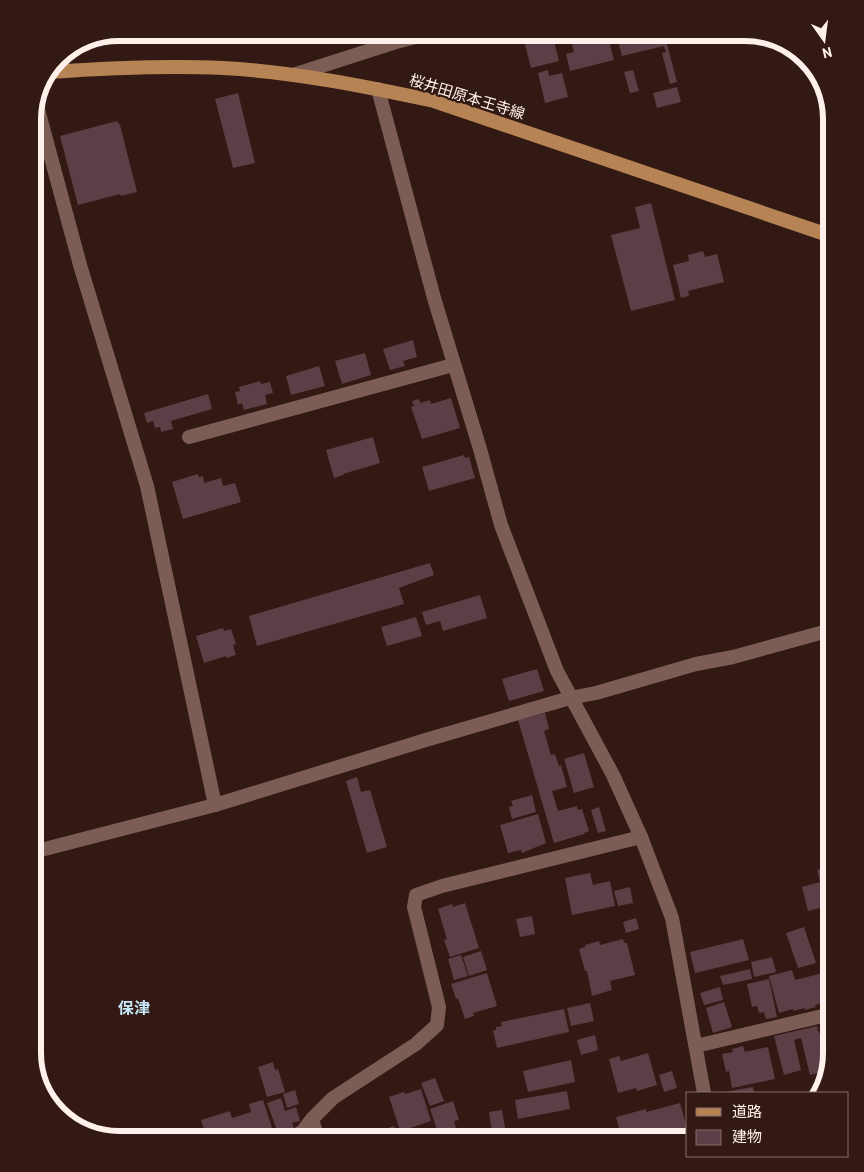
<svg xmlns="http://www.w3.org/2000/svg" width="864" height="1172" font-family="Barlow,'Noto Sans JP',sans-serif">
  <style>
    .building { fill: #5b3e46 }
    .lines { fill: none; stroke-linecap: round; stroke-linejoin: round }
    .minor { stroke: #7c5d56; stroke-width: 14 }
    .primary { stroke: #b68354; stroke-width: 14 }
    .labels { text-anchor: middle; stroke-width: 4.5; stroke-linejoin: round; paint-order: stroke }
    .street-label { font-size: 15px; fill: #fff0ec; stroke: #321913 }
    .neighbourhood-label { font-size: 16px; font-weight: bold; fill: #c6e5f6; stroke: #321913 }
    .rim { fill: none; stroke: #fff0ec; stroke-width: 6 }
  </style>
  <rect width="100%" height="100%" fill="#321913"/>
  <g class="building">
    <polygon points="522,33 552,33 559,61 531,68"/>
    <polygon points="569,33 607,33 614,60 570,71 566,54 574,52"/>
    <polygon points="616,33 664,33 677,82 670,84 662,53 666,52 664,46 622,56"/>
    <polygon points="548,70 549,76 562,73 568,97 545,103 538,73"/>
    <polygon points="633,70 639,91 630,93 624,72"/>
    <polygon points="677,87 681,102 657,108 653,93"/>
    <polygon points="238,93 255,163 233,168 215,99"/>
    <polygon points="117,121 120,125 137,192 121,196 120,194 78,205 60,136"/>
    <polygon points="651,203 675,300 631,311 611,235 640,228 635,207"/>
    <polygon points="703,251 705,257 717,254 724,282 688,291 689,296 681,298 673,265 689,261 688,255"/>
    <polygon points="413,340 417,357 403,361 405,366 390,370 383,349"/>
    <polygon points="365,353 371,375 342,384 335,361"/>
    <polygon points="319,366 325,386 291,395 286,376"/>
    <polygon points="260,381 261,384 270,382 273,393 265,395 267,404 244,410 242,403 238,405 235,392 240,391 239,387"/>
    <polygon points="208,394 212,409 171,421 173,429 161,432 160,427 155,428 153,421 147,423 144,413"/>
    <polygon points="451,398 460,428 422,439 411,407 414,406 412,401 419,399 420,403 430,400 431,404"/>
    <polygon points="373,437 380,463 343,474 344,475 334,478 326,450"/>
    <polygon points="464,455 465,458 469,457 475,478 429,491 422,467"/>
    <polygon points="198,474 199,477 203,476 204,483 221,478 223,486 235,483 241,502 183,519 172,482"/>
    <polygon points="430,563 434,575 399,588 404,604 257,646 249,616"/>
    <polygon points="480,595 487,618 443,631 440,621 426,625 422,612"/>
    <polygon points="416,617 422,636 387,646 381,627"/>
    <polygon points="223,628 224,631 231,629 236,644 233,645 236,655 226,658 226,656 204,663 196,636"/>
    <polygon points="537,669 544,691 509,701 502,679"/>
    <polygon points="545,713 549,729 544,731 551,755 555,754 559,766 561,765 567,787 552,791 558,811 577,806 578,810 582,809 589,831 584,833 584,834 554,843 518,720"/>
    <polygon points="584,753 594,787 574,793 564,759"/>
    <polygon points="357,777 361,792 370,790 387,847 367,853 346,781"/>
    <polygon points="532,795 536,812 512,819 509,807 513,806 511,801"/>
    <polygon points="599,807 606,831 598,833 591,810"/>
    <polygon points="538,814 546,843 522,853 521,850 508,853 500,825"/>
    <polygon points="831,866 831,905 808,911 802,887 820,882 817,870"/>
    <polygon points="590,873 593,885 610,881 615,906 572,915 565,878"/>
    <polygon points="630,887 633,903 618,906 614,891"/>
    <polygon points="465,903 479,948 450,957 444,940 447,939 438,909 452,904 453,907"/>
    <polygon points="532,916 535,934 520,937 516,919"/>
    <polygon points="636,918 639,929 626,933 623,922"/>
    <polygon points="804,927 816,963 798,968 786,933"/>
    <polygon points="623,939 624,943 627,943 635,975 610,981 612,990 592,996 587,971 585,971 579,949 585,947 585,945 599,941 600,945"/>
    <polygon points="743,939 749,960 695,973 690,952"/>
    <polygon points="481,951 487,970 469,976 463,957"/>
    <polygon points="461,955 468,976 454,980 448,959"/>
    <polygon points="772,957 776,972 754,977 751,962"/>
    <polygon points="831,963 831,996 822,965"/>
    <polygon points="750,969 752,979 723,985 720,976"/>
    <polygon points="792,970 795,980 823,973 830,1001 815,1005 816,1007 805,1010 805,1008 793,1011 793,1009 779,1013 769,976"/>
    <polygon points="487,973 497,1006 473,1013 474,1016 465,1019 458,998 456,999 451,984"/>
    <polygon points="769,979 777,1017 766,1019 764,1012 759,1013 757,1006 752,1007 747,984"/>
    <polygon points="720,987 723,1000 704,1005 700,993"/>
    <polygon points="724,1002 732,1027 713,1033 706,1008"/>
    <polygon points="590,1003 594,1021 571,1026 567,1008"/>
    <polygon points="564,1009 569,1032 497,1048 493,1030 496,1030 496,1027 502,1026 501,1022"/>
    <polygon points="817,1026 819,1033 831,1030 831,1053 827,1071 810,1075 801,1038 794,1040 801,1070 784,1075 774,1036"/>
    <polygon points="595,1035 598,1050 581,1055 577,1040"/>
    <polygon points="743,1046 745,1052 768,1047 775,1079 732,1088 729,1071 726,1072 722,1054 733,1052 732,1049"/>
    <polygon points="648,1053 657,1085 637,1091 636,1088 618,1093 609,1059 619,1056 621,1061"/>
    <polygon points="571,1060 575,1082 528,1092 523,1071"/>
    <polygon points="273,1062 275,1070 278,1069 285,1092 267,1097 258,1067"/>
    <polygon points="672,1071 677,1088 664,1092 659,1075"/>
    <polygon points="435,1078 444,1101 430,1106 421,1083"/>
    <polygon points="753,1087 754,1093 725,1093 725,1092"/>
    <polygon points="421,1089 431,1121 407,1129 410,1139 403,1139 389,1097 404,1092 405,1094"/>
    <polygon points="295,1090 299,1104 287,1108 283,1094"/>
    <polygon points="567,1091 570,1109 518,1119 515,1100"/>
    <polygon points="281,1098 285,1111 296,1107 300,1121 292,1123 294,1128 278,1133 267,1103"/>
    <polygon points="263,1100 275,1137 266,1139 214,1139 211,1130 205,1132 201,1120 230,1111 232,1118 251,1112 249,1104"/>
    <polygon points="453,1101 459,1120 454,1121 458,1135 452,1138 453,1139 440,1139 430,1109"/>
    <polygon points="680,1103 688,1132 656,1139 622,1139 616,1117 646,1109 646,1112"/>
    <polygon points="502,1110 507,1139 493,1139 489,1112"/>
    <polygon points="394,1126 399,1139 356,1139"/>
  </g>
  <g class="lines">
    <g class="minor">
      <polyline points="293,75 396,42 432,33"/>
      <polyline points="378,89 434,298 480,449 501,525 557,671 613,775 641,837 672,918 704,1093"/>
      <polyline points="36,102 80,265 147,486 215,805"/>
      <polyline points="189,437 453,365"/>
      <polyline points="33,852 215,805 429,739 570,698 596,693 696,664 733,657 831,630"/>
      <polyline points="696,1046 831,1014"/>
      <polyline points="312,1119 318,1139"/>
      <polyline points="288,1139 302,1132 312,1119 333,1098 416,1044 437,1025 439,1007 414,907 416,895 442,886 641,837"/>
    </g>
    <path class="primary" d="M48,72C106,68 165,65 223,68C294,72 364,86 434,101L831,236"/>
  </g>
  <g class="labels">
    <g class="street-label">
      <text transform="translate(467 97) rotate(17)" y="5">桜井田原本王寺線</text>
    </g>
    <g class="neighbourhood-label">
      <text x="134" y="1014">保津</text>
    </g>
  </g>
  <path d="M0 0H864V1172H0ZM119 41H745A78 78 0 0 1 823 119V1053A78 78 0 0 1 745 1131H119A78 78 0 0 1 41 1053V119A78 78 0 0 1 119 41Z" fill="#321913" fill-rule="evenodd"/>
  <path class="rim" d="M119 41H745A78 78 0 0 1 823 119V1053A78 78 0 0 1 745 1131H119A78 78 0 0 1 41 1053V119A78 78 0 0 1 119 41Z"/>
  <rect x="686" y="1092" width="162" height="65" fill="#321913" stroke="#846f6a"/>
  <rect x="696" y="1108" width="25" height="8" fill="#b68354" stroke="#846f6a"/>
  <text x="732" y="1117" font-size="15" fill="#fff0ec">道路</text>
  <rect x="696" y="1130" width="25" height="15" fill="#5b3e46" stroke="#846f6a"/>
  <text x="732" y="1142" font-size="15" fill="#fff0ec">建物</text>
  <g transform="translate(824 40) rotate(166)" stroke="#321913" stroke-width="4" paint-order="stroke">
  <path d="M0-4L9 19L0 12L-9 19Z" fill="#fff0ec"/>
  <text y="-8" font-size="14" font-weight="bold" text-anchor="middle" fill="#fff0ec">N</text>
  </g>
</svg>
